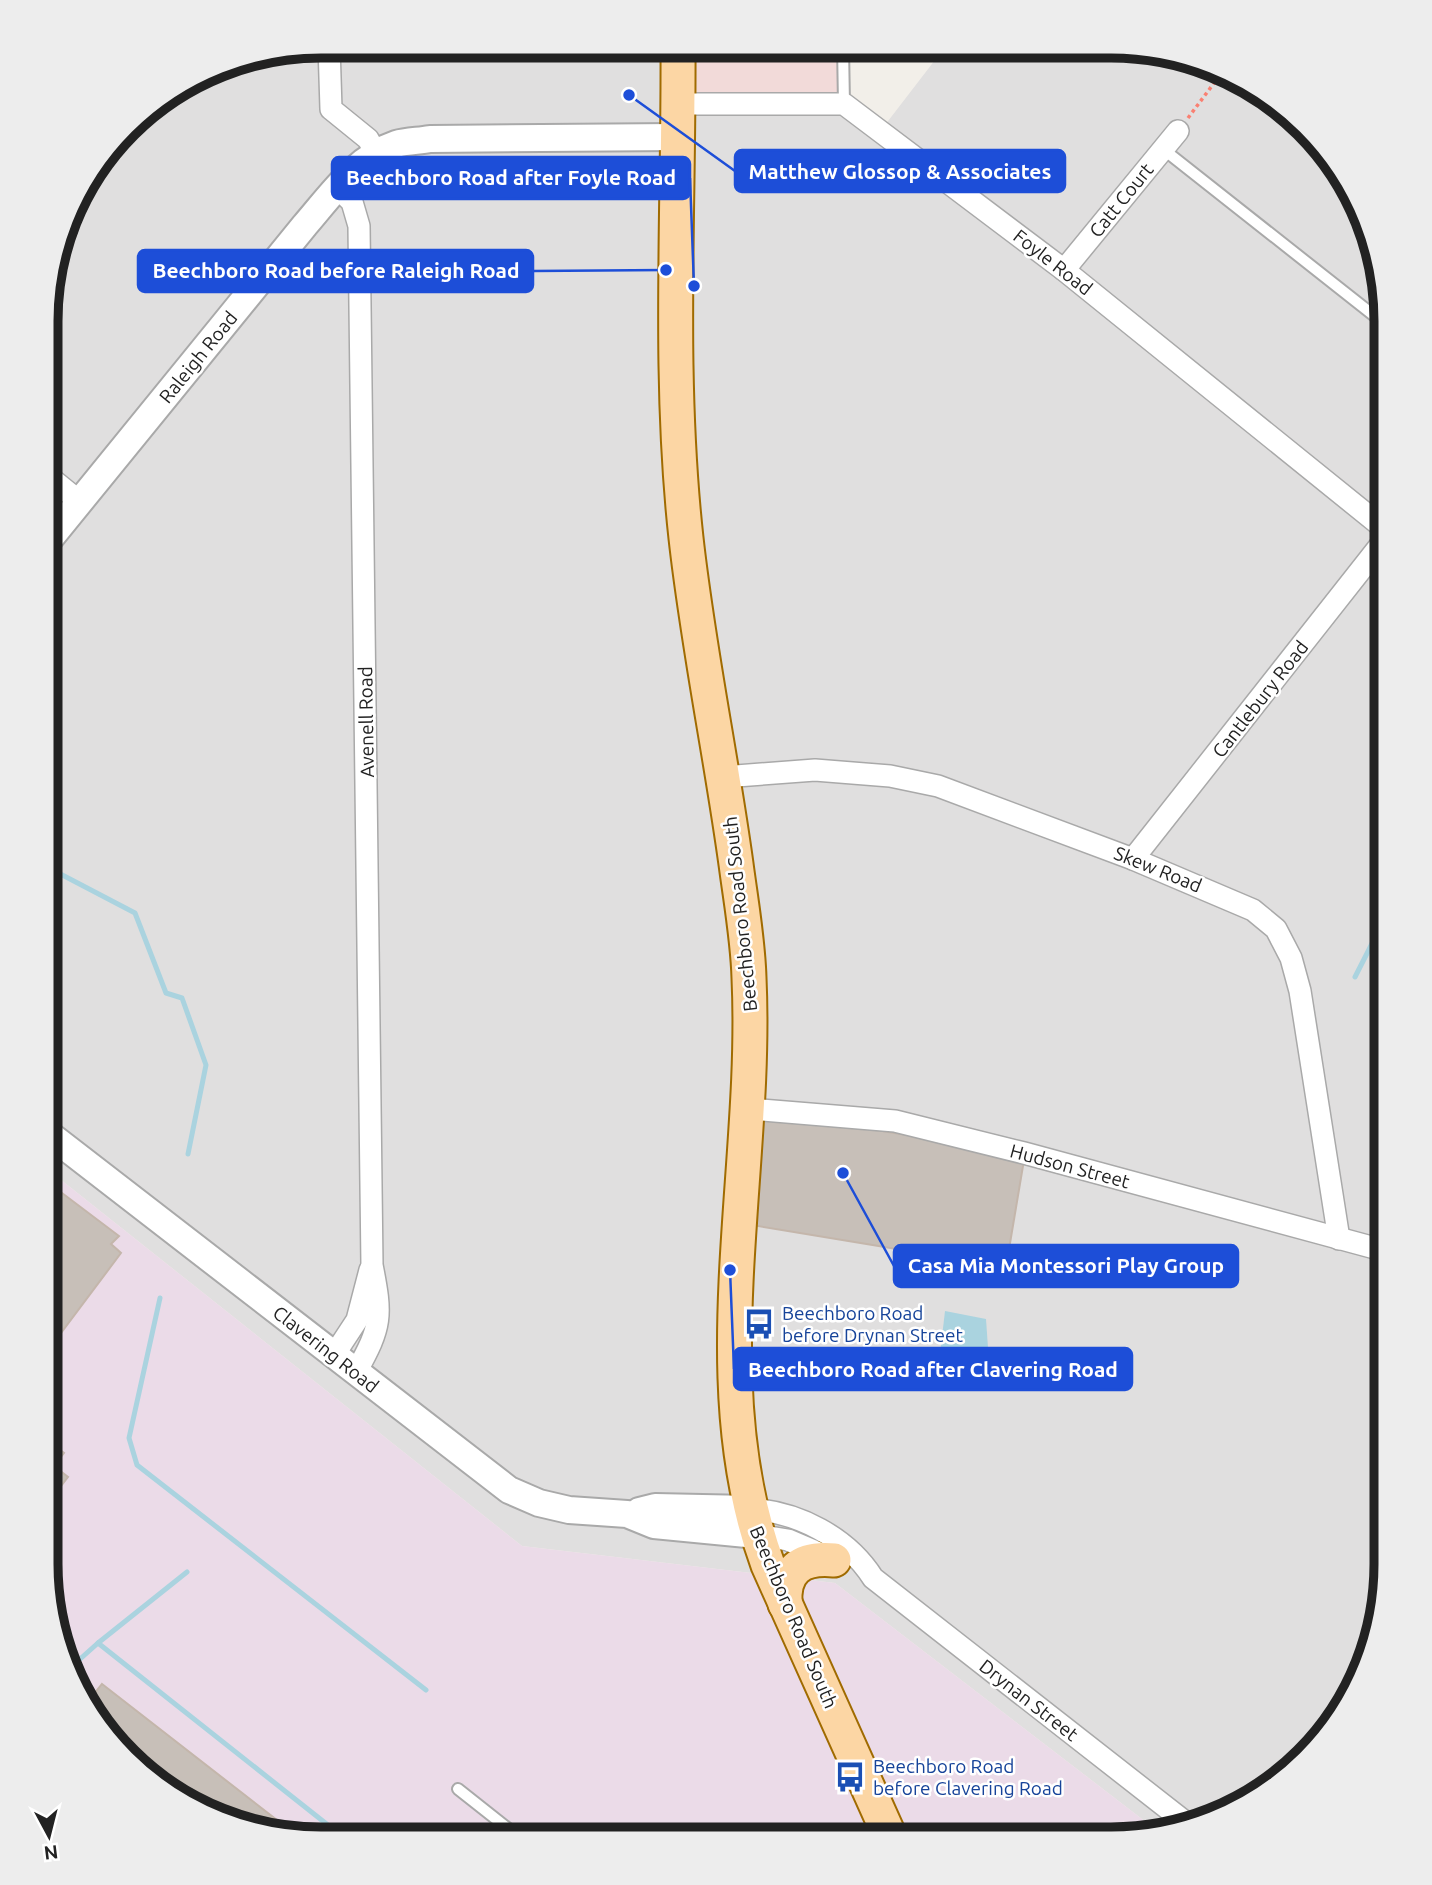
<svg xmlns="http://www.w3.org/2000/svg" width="1432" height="1885" font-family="Ubuntu,sans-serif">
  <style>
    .residential { fill: #e0dfdf }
    .commercial { fill: #f2dad9 }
    .industrial { fill: #ebdbe8 }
    .water { fill: #aad3df }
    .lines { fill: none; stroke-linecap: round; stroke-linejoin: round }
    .stream { stroke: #aad3df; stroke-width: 5 }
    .building { fill: #c7bfb8; stroke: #c4b6ab; stroke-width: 2 }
    .service-casing { stroke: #a9a9a9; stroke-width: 14 }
    .minor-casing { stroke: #a9a9a9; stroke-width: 24 }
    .tertiary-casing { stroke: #a9a9a9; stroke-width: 30 }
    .primary-casing { stroke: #a06b00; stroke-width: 37 }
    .path { stroke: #fa8072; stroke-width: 3.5; stroke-dasharray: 3.5 3.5; stroke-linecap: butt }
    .service { stroke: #fff; stroke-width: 10 }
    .minor { stroke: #fff; stroke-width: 21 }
    .tertiary { stroke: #fff; stroke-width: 26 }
    .primary { stroke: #fcd6a4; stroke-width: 33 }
    .labels { text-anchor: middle; stroke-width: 5; stroke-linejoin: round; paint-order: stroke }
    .street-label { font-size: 19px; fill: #222; stroke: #fff }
    .transit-label { font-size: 19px; fill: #164399; stroke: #fff; text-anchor: start }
    .rim { fill: none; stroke: #222; stroke-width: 9 }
    .leader { fill: none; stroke: #1d4ed8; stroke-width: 2.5 }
    .callout-dot { fill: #1d4ed8; stroke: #fff; stroke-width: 2.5 }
    .callout { fill: #1d4ed8; stroke: #1d4ed8; stroke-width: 2.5 }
    .callout-label { font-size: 21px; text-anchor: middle; font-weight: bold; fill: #fff }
  </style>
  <rect width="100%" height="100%" fill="#f2efe9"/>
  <polygon class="residential" points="321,46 666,47 839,111 875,138 945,47 1147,48 1264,92 1318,140 1358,199 1386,321 1386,1582 1372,1652 1340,1717 1293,1771 1233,1811 1155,1829 835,1583 522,1546 46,1168 48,285 82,184 140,114 232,60"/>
  <polygon class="commercial" points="680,47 843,47 844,100 680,99"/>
  <polygon class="industrial" points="46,1168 522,1546 835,1583 1155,1829 1111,1839 285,1837 168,1793 114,1745 74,1686 46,1564"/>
  <polygon class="water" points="945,1311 986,1319 989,1362 964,1387 938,1371"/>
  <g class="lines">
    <g class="stream">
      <polyline points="47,867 135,913 166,993 182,998 206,1065 188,1154"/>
      <polyline points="1355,977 1386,916"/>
      <polyline points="160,1298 129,1438 137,1465 426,1690"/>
      <polyline points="187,1572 98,1643 343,1837"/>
      <polyline points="70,1668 98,1643"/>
    </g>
  </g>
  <g class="building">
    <polygon points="764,1112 1025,1154 1006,1267 746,1224"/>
    <polygon points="58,1190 119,1236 111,1244 121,1253 46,1353 46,1198 50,1201"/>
    <polygon points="46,1439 64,1453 54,1466 68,1477 54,1495 46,1489"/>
    <polygon points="102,1684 291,1831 286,1837 168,1793 114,1745 86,1704"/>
  </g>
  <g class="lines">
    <g class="service-casing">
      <g id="service">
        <polyline points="843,47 844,104"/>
        <polyline points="1163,149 1386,325"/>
        <polyline points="63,242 71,231"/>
        <polyline points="458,1789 520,1838"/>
      </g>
    </g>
    <g class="minor-casing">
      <g id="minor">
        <polyline points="329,46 331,109 368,139 376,153"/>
        <polyline points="678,104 844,104 1064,270 1386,530"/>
        <path d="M337,187L352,202L359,226L372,1265C382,1316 382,1326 356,1372"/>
        <polyline points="1064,270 1178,131"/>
        <polyline points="48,476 80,502"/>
        <polyline points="723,777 815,770 890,776 938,786 1133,859 1253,910 1276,929 1291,958 1300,991 1339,1239"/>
        <polyline points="1133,859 1386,538"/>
        <polyline points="749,1109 895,1121 1024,1153 1386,1251"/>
        <polyline points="334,1355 357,1320 370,1270"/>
        <path d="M750,1509C798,1512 847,1537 873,1578L1185,1822"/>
        <polyline points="757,1535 788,1540 830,1558"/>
      </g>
    </g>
    <g class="tertiary-casing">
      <g id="tertiary">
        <path d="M47,542L305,225C331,195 357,157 396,144C407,141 419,141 430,139L677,137"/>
        <polyline points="46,1132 509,1490 539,1503 569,1510 627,1514 654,1525 757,1535"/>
        <polyline points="639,1511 655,1507 750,1509"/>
      </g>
    </g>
    <g class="primary-casing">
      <g id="primary">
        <path d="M678,47C679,210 668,375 686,538C698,647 721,755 736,864C741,902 748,940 749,978C758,1171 700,1380 768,1565L891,1839"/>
        <path d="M785,1604C783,1570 801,1557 834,1560"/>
      </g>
    </g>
    <polyline class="path" points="1188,118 1220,75"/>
    <use href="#service" class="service"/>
    <use href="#minor" class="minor"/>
    <use href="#tertiary" class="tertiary"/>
    <use href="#primary" class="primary"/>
  </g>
  <defs>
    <g id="bus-bare" transform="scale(2.415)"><path d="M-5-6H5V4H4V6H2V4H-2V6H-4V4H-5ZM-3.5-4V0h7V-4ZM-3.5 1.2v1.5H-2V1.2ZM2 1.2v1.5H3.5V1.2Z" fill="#1a4fb4" stroke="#fff" stroke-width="2.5" paint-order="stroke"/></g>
  </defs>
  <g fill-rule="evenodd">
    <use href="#bus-bare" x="759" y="1324"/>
    <use href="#bus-bare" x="850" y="1777"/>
  </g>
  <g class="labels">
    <g class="street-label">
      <text transform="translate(1121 200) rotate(-51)" y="7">Catt Court</text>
      <text transform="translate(1053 262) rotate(38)" y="7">Foyle Road</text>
      <text transform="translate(198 357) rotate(-51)" y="7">Raleigh Road</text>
      <text transform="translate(1260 699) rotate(-52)" y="7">Cantlebury Road</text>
      <text transform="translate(366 722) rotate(-91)" y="7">Avenell Road</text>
      <text transform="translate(1158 869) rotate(22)" y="7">Skew Road</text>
      <text transform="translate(740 914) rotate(-96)" y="7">Beechboro Road South</text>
      <text transform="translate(1070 1166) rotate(15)" y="7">Hudson Street</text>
      <text transform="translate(326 1349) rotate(38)" y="7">Clavering Road</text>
      <text transform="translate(794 1617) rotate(67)" y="7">Beechboro Road South</text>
      <text transform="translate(1029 1700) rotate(38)" y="7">Drynan Street</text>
    </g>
    <g class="transit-label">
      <text x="782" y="1320">Beechboro Road<tspan x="782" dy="22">before Drynan Street</tspan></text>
      <text x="873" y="1773">Beechboro Road<tspan x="873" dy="22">before Clavering Road</tspan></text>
    </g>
  </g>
  <path d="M0 0H1432V1885H0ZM321 58H1111A263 263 0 0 1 1374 321V1564A263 263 0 0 1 1111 1827H321A263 263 0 0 1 58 1564V321A263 263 0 0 1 321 58Z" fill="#ededed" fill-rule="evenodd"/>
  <path class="rim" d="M321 58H1111A263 263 0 0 1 1374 321V1564A263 263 0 0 1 1111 1827H321A263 263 0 0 1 58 1564V321A263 263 0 0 1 321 58Z"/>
  <path class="leader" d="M629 95L735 171M694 286L690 178M666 270L533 271M843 1173L894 1266M730 1270L734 1369"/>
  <g class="callout-dot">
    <circle cx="629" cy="95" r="7"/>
    <circle cx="694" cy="286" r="7"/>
    <circle cx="666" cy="270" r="7"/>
    <circle cx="843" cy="1173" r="7"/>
    <circle cx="730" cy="1270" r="7"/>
  </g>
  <g class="callout">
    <rect x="735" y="150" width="330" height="42" rx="7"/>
    <rect x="332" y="157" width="358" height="42" rx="7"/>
    <rect x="138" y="250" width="395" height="42" rx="7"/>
    <rect x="894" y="1245" width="344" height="42" rx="7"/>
    <rect x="734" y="1348" width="398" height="42" rx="7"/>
  </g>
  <g class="callout-label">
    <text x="900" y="179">Matthew Glossop &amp; Associates</text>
    <text x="511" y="185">Beechboro Road after Foyle Road</text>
    <text x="336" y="278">Beechboro Road before Raleigh Road</text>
    <text x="1066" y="1273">Casa Mia Montessori Play Group</text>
    <text x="933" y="1377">Beechboro Road after Clavering Road</text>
  </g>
  <g transform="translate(49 1836) rotate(173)" stroke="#ffffff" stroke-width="5" paint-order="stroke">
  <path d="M0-5L12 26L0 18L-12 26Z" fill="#222222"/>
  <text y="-10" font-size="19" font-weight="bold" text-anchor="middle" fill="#222222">N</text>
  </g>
</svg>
